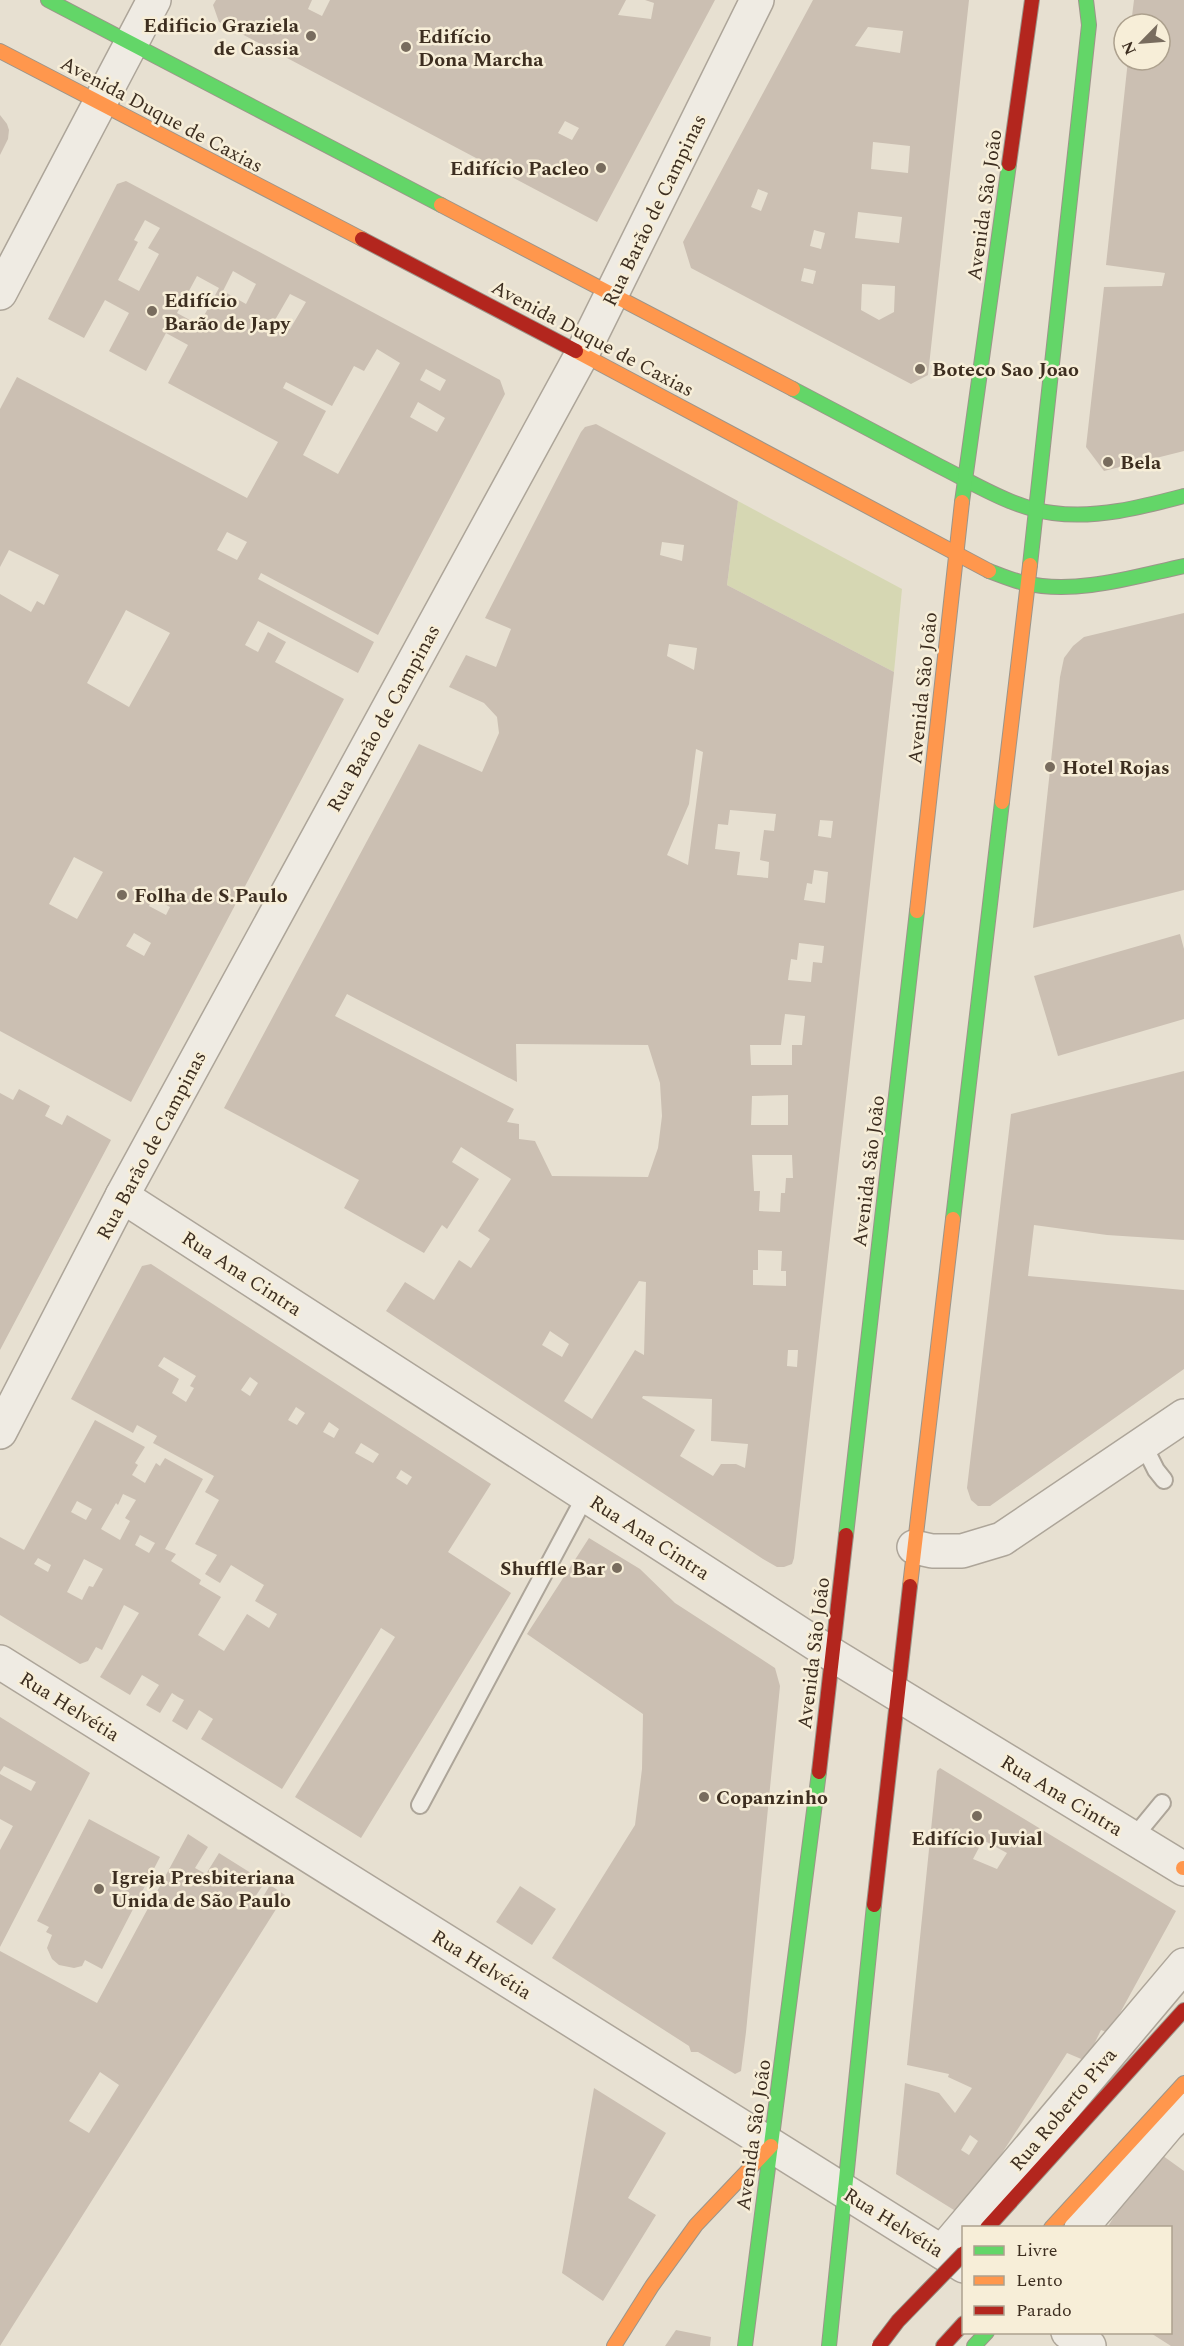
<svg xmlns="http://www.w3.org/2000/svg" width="1184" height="2346" font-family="Spectral,serif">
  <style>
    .green { fill: #d6d7b3 }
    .building { fill: #cbbfb2; fill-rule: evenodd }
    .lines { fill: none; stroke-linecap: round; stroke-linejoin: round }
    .lane-casing { stroke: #ada599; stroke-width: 20 }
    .street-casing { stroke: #ada599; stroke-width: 36 }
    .fast-casing { stroke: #9c958a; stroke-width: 16 }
    .slow-casing { stroke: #9c958a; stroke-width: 16 }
    .jam-casing { stroke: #9c958a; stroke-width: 16 }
    .lane { stroke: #efebe3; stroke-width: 16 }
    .street { stroke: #efebe3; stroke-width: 33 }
    .fast { stroke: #63d668; stroke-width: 14 }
    .slow { stroke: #ff974d; stroke-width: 14 }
    .jam { stroke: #b3261e; stroke-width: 14 }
    .jam-bridge-casing { stroke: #928b80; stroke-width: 16; stroke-linecap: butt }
    .jam-bridge { stroke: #b3261e; stroke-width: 14 }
    .poi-dot { fill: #786c5e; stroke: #f7eed8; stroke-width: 2 }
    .labels { text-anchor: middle; stroke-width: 5; stroke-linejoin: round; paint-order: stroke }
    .poi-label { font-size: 20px; font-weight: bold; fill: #3d2e20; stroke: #f7eed8; text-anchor: start }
    .street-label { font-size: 20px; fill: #3d2e20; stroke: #f7eed8 }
  </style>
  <rect width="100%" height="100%" fill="#e7e0d1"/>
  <polygon class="green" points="738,501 902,589 894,672 727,585"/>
  <g class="building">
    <path d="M216,0H312L308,9L322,16L330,0H626L618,15L651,19L654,3L645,0H715L597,222L219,22L213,5ZM565,121L579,128L572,140L558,133Z"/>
    <path d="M813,0H969L928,375L911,384L691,268L683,242ZM868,27L903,31L900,53L855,46ZM873,142L910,146L908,173L871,169ZM758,189L768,193L761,211L751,207ZM858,212L902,217L899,243L855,238ZM814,230L825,233L821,249L810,246ZM804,268L816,271L813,284L801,281ZM862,284L895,286L894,312L879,320L861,310Z"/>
    <polygon points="1134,0 1184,0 1184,451 1104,471 1086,447 1104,287 1162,286 1165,273 1106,265 1128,60 1160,60 1160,24 1131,24"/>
    <polygon points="0,115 7,124 9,130 8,139 0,155"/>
    <path d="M126,181L500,380L505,394L378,635L261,573L258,579L374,642L358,673L258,621L245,645L258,652L268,632L286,642L275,662L344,699L131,1102L0,1031V594L31,612L37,601L44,605L59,575L9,550L0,567V409L17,377L247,498L278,442L168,383L188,345L166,333L146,371L109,351L129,313L105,300L84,338L48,319L117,184ZM145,220L160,228L148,248L159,254L139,291L118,280L138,242L134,240ZM233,271L256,284L246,304L223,291ZM197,276L219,288L199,325L177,313ZM290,294L306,302L290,329L275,320ZM377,349L400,363L338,474L303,455L326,411L283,388L286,382L332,406L354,366L364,371ZM426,369L446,380L440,391L420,380ZM418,402L445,418L437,432L410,417ZM227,532L247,542L237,560L217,550ZM126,610L170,633L129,707L87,683ZM74,857L103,872L77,919L49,904ZM153,898L170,907L166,915L149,906ZM134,933L151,943L144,956L126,946Z"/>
    <path d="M596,424L738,501L727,585L894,672L794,1558L792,1564L784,1567H777L763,1559L386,1311L405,1282L434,1300L459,1260L471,1268L490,1239L478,1231L511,1179L461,1147L452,1162L479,1179L447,1229L442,1225L424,1253L344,1208L359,1180L224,1108L419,744L482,772L499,733L497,717L484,703L449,687L466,655L496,667L511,629L485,618L581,432L585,427ZM662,542L684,545L682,561L660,555ZM669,644L697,648L694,670L667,656ZM696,749L703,752L688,865L667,855L689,804ZM730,810L776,814L774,831L764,830L760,860L769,862L768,878L737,875L740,852L715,849L718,824L728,825ZM820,820L833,821L831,838L818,836ZM814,870L828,872L825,903L804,900L807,883L812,884ZM799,943L824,946L822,963L813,962L811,982L788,980L791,959L797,960ZM347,994L517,1082L516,1044L648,1045L660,1083L662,1116L658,1148L648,1177L552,1176L535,1141L519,1139V1124L507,1122L514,1109L335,1016ZM785,1014L805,1016L802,1045H792V1065H751L750,1045H781ZM788,1095V1125H751L752,1096ZM752,1155H792L793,1178H786L785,1193H781L780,1212L759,1211L760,1191H754ZM758,1250L782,1251L781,1271H786V1286L753,1285V1270H758ZM639,1281L646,1282L644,1355L635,1350L592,1419L564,1401ZM550,1331L569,1344L562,1357L542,1345ZM788,1350H798L797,1367L787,1366ZM643,1396L712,1399L711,1441L748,1444L745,1468L736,1464H721L713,1476L680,1456L695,1430L642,1398Z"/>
    <polygon points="1184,613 1184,890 1033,928 1060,677 1064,658 1073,646 1084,637"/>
    <polygon points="1180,934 1184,949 1184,1019 1058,1056 1034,976"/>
    <polygon points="1184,1071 1184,1240 1107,1235 1034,1225 1028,1276 1184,1290 1184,1369 990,1506 978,1506 971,1500 967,1488 1011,1114"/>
    <polygon points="19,1089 50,1106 45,1116 62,1125 67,1115 111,1140 0,1350 0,1093 13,1100"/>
    <path d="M151,1264L491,1484L448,1552L511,1593L361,1838L295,1797L395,1637L381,1628L282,1789L201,1739L213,1719L199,1710L187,1730L172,1721L184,1700L178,1697L172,1693L160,1713L146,1705L159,1685L142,1675L130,1695L100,1677L139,1613L124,1605L102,1650L96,1647L88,1661L80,1664L0,1615V1537L24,1550L95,1420L145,1447L135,1463L138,1465L132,1475L145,1483L156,1463L160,1466L165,1458L203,1479L165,1549L176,1554L171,1561L201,1580L199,1584L221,1597L198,1635L224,1651L247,1614L269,1628L277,1614L255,1601L264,1585L231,1565L220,1583L205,1574L217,1555L195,1544L219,1500L205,1492L214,1476L153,1443L157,1436L137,1425L133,1433L71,1399L142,1266ZM164,1357L196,1376L190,1386L194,1388L186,1402L172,1393L179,1379L158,1366ZM250,1377L258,1383L250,1396L241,1390ZM296,1407L305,1413L297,1425L288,1420ZM329,1422L339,1429L334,1438L323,1432ZM361,1443L379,1454L373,1463L355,1453ZM401,1470L412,1477L407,1485L396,1478ZM123,1494L136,1500L125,1518L130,1521L120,1540L101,1529L116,1503L118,1505ZM77,1501L92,1509L86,1520L71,1512ZM140,1535L155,1543L149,1553L135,1545ZM38,1558L51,1565L48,1572L34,1564ZM84,1559L103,1569L93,1587L89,1586L82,1600L67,1592Z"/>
    <polygon points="589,1538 640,1569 675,1603 775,1668 780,1686 746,2032 741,2071 735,2074 698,2052 691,2052 689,2046 552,1958 635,1825 642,1769 643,1714 527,1634"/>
    <polygon points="0,1717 90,1773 0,1947 0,1850 13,1826 0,1819 0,1774 31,1791 36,1782 4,1766 0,1772"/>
    <path d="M940,1768L1176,1911L1109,2033L1101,2030L1086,2061L1067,2053L962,2215L896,2174L905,2083L939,2093L955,2113L972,2088L948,2077L949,2074L907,2065L937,1771ZM983,1840L1007,1853L997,1869L973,1859ZM970,2135L978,2141L969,2155L961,2150Z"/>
    <polygon points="89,1819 160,1857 102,1969 85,1960 82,1966 74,1968 59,1965 52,1959 47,1948 52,1935 46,1932 49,1927 37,1921"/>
    <path d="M188,1834L208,1847L195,1868L206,1874L219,1853L265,1882L251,1903L257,1907L270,1885L285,1895L0,2346V1951L97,2003ZM100,2072L119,2085L89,2133L69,2121Z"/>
    <polygon points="520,1886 556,1909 532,1945 496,1922"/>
    <polygon points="594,2088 666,2133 628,2198 656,2215 603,2301 562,2273"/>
    <polygon points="1159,2153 1184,2171 1184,2346 1171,2346 1149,2332 1170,2332 1170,2228 1107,2228 1141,2173"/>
    <polygon points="676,2330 711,2337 710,2346 665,2346"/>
  </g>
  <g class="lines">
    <g class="lane-casing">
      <g id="lane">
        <polyline points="1143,1444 1156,1470 1164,1480"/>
        <polyline points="420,1805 586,1495"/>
        <polyline points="1134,1837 1162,1803"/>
      </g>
    </g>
    <g class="street-casing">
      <g id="street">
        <polyline points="0,293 154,0"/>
        <polyline points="122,1196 833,1655 1184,1869"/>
        <polyline points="0,1432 122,1196 582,354 757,0"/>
        <polyline points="914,1547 932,1551 962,1551 1002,1539 1184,1416"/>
        <polyline points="0,1662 964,2266"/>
        <polyline points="1081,2228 1168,2125 1184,2110"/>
        <polyline points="942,2252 1184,1965"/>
        <polyline points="1068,2332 1089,2346"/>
      </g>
    </g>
    <g class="fast-casing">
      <g id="fast">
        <polyline points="48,0 441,205"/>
        <path d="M793,389C842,415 890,440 939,466C975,484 1013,508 1053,513C1097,519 1142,507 1184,496"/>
        <polyline points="962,502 1009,164"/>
        <polyline points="1030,565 1089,25 1086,0"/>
        <path d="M989,571C1000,575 1012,580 1024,583C1076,595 1133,577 1184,566"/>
        <polyline points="953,1219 1002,802"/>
        <polyline points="846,1535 917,911"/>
        <polyline points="745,2346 819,1772"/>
        <polyline points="829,2346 874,1905"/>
        <polyline points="974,2346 987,2332"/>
      </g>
    </g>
    <g class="slow-casing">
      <g id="slow">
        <polyline points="0,51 362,239"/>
        <polyline points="441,205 793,389"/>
        <polyline points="576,351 989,571"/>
        <polyline points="1002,802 1030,565"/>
        <polyline points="917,911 962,502"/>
        <polyline points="910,1586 953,1219"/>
        <polyline points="1183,1868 1184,1868"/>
        <polyline points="1051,2228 1184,2083"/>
        <polyline points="614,2346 652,2286 696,2225 771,2146"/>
      </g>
    </g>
    <g class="jam-casing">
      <g id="jam">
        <polyline points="1009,164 1032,0"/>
        <polyline points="362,239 576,351"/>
        <polyline points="819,1772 846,1535"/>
        <polyline points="874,1905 910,1586"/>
        <polyline points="987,2228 1184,2010"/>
        <polyline points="943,2346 964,2323"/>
      </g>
    </g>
    <use href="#lane" class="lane"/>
    <use href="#street" class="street"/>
    <use href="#fast" class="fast"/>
    <use href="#slow" class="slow"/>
    <use href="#jam" class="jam"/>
    <g class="jam-bridge-casing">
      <polyline id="jam-bridge" points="879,2346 898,2321 964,2253"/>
    </g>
    <use href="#jam-bridge" class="jam-bridge"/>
  </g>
  <g class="poi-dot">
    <circle cx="311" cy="36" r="6"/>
    <circle cx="406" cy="47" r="6"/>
    <circle cx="601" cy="168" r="6"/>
    <circle cx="152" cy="311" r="6"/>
    <circle cx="920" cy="369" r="6"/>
    <circle cx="1108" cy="462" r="6"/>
    <circle cx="1050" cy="767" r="6"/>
    <circle cx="122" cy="895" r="6"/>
    <circle cx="617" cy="1568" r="6"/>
    <circle cx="704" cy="1797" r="6"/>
    <circle cx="977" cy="1816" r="6"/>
    <circle cx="99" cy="1889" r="6"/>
  </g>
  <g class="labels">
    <g class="poi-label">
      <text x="299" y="32" text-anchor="end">Edificio Graziela<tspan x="299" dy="23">de Cassia</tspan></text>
      <text x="418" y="43">Edifício<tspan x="418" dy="23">Dona Marcha</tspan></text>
      <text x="589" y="175" text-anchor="end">Edifício Pacleo</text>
      <text x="164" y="307">Edifício<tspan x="164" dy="23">Barão de Japy</tspan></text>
      <text x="932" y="376">Boteco Sao Joao</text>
      <text x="1120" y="469">Bela</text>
      <text x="1062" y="774">Hotel Rojas</text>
      <text x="134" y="902">Folha de S.Paulo</text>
      <text x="605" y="1575" text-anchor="end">Shuffle Bar</text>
      <text x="716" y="1804">Copanzinho</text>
      <text x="977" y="1845" text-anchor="middle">Edifício Juvial</text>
      <text x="111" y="1884">Igreja Presbiteriana<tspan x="111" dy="23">Unida de São Paulo</tspan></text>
    </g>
    <g class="street-label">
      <text transform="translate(162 114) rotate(28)" y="7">Avenida Duque de Caxias</text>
      <text transform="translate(984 205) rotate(-82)" y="7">Avenida São João</text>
      <text transform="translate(654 210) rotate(-64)" y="7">Rua Barão de Campinas</text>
      <text transform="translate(593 338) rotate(28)" y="7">Avenida Duque de Caxias</text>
      <text transform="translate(922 688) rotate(-84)" y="7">Avenida São João</text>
      <text transform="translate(383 718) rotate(-61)" y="7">Rua Barão de Campinas</text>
      <text transform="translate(151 1145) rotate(-62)" y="7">Rua Barão de Campinas</text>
      <text transform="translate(868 1171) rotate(-83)" y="7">Avenida São João</text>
      <text transform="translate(242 1273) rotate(33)" y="7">Rua Ana Cintra</text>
      <text transform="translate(650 1537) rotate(33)" y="7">Rua Ana Cintra</text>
      <text transform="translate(813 1653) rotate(-83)" y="7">Avenida São João</text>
      <text transform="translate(70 1706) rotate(32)" y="7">Rua Helvétia</text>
      <text transform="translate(1062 1795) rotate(31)" y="7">Rua Ana Cintra</text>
      <text transform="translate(482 1964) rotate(32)" y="7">Rua Helvétia</text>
      <text transform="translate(1063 2109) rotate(-50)" y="7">Rua Roberto Piva</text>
      <text transform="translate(753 2135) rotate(-82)" y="7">Avenida São João</text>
      <text transform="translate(894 2222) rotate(32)" y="7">Rua Helvétia</text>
    </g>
  </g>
  <rect x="962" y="2226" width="210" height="108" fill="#f7eed8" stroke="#ada18e" stroke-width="1.5"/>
  <rect x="974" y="2246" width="30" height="9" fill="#63d668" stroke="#ada18e" stroke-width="1.5"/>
  <text x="1016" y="2256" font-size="18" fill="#3d2e20">Livre</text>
  <rect x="974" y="2276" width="30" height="9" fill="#ff974d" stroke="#ada18e" stroke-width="1.5"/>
  <text x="1016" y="2286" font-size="18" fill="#3d2e20">Lento</text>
  <rect x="974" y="2306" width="30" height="9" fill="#b3261e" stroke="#ada18e" stroke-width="1.5"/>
  <text x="1016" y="2316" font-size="18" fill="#3d2e20">Parado</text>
  <g transform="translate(1142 42) rotate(245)"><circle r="28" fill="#f7eed8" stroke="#ada18e" stroke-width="1.5"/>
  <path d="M0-4.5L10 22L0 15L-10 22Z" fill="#786c5e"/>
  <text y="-9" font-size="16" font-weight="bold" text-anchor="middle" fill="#3d2e20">N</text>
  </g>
</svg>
